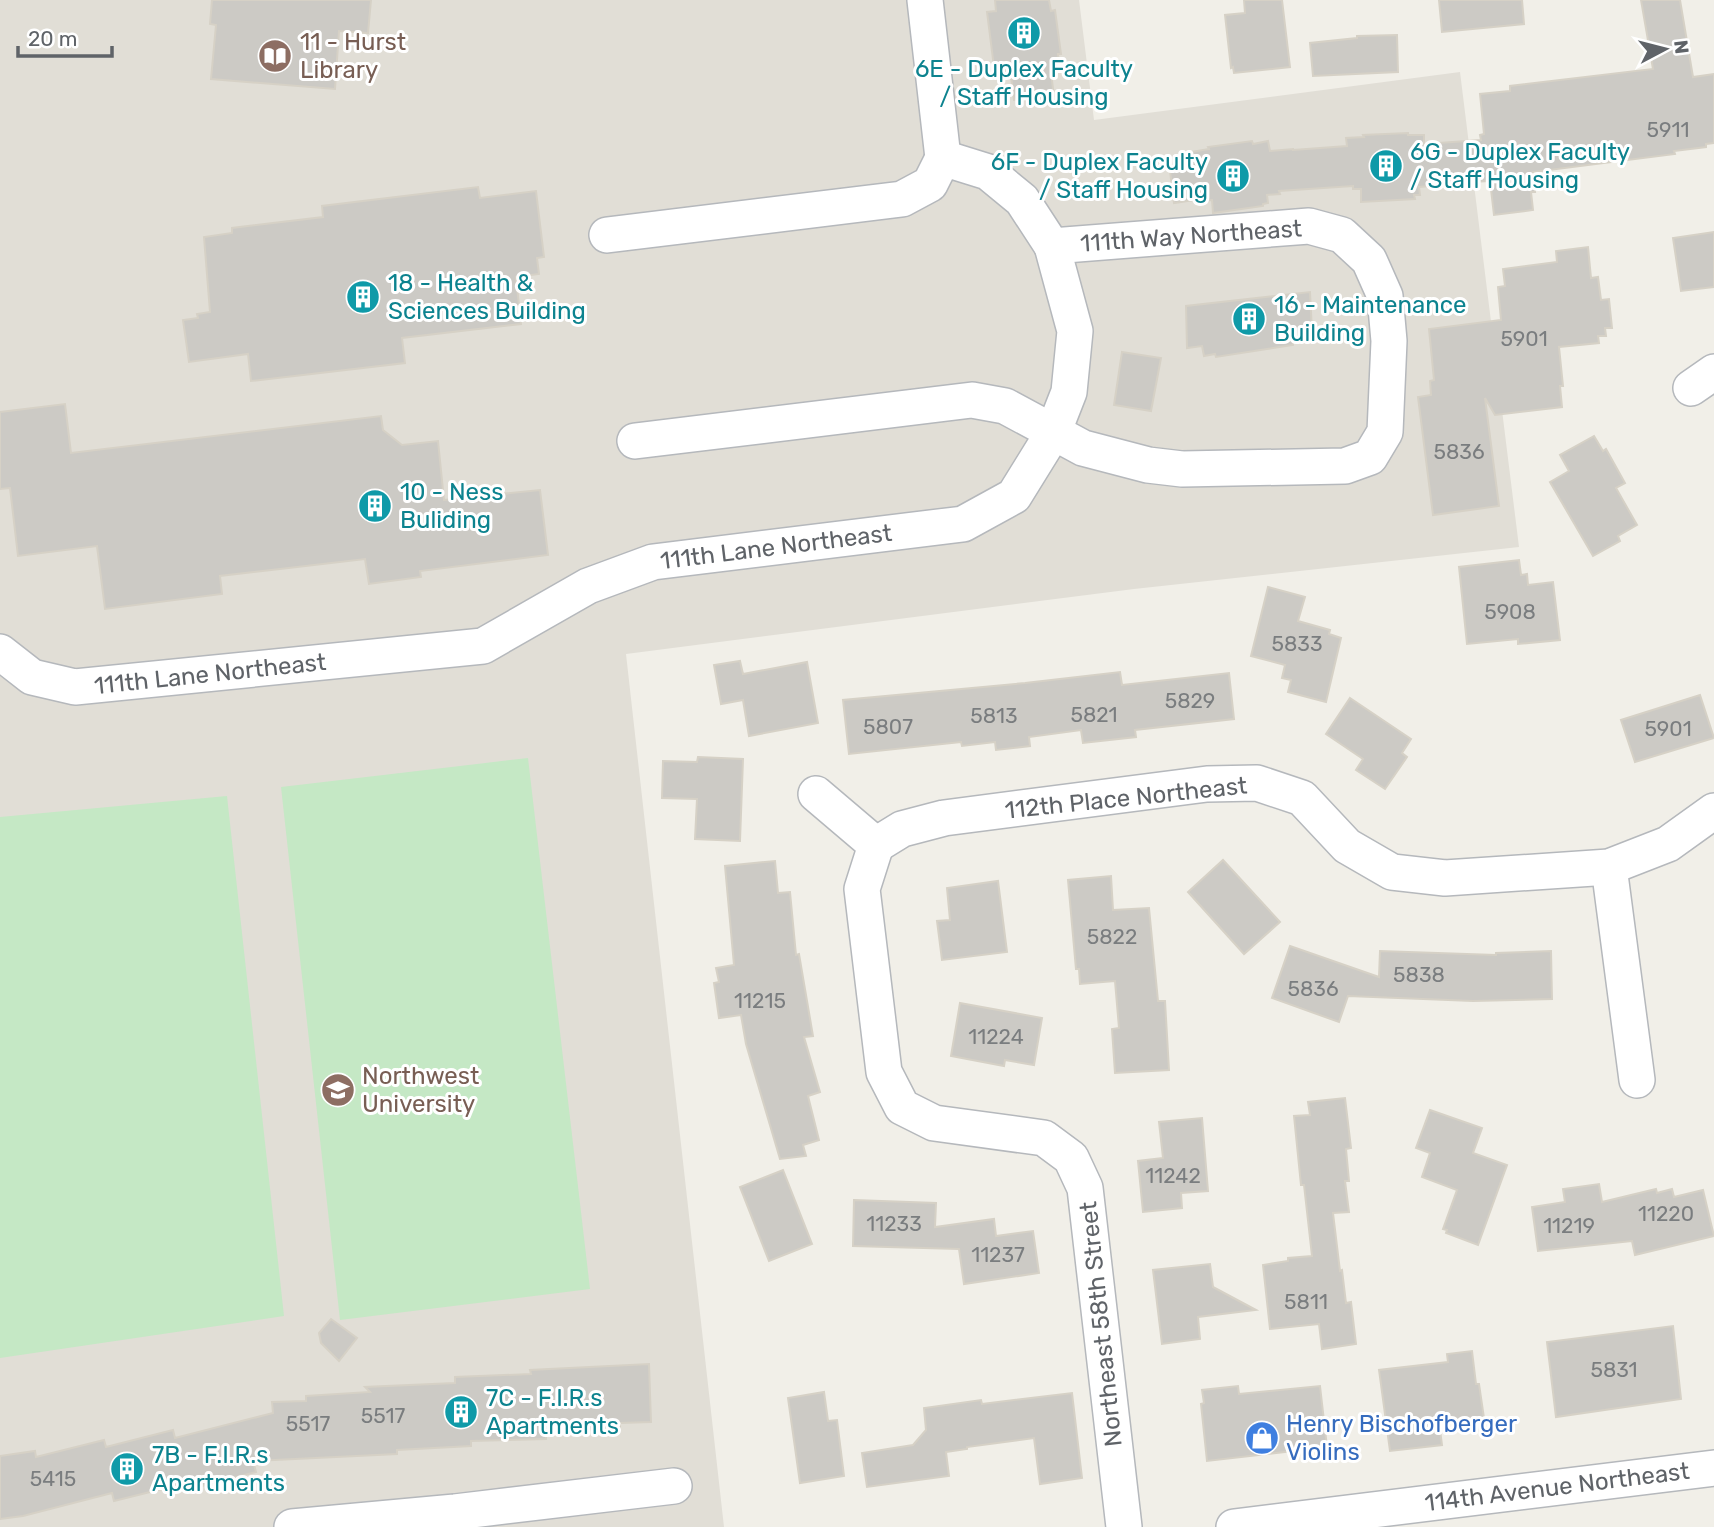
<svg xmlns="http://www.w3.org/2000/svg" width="1714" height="1527" font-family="Rubik,sans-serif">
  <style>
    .education { fill: #e1ded6 }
    .green { fill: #c5e8c5 }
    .building { fill: #cccac5; stroke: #d6d1c6; stroke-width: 2 }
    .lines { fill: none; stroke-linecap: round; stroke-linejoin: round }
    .street-casing { stroke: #b5b8bc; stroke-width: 38 }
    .street { stroke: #fff; stroke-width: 35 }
    .labels { text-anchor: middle; stroke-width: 6; stroke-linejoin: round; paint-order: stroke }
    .number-label { font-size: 21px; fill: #7a7d7f }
    .education-label { font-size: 24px; fill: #785e54; stroke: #fff; text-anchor: start }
    .culture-label { font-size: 24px; fill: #0d838f; stroke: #fff; text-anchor: start }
    .street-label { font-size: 24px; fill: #5f6368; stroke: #fff }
    .shop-label { font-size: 24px; fill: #366cbe; stroke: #fff; text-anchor: start }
  </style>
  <rect width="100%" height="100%" fill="#f1efe8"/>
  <polygon class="education" points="0,0 1079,0 1094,120 1460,72 1519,547 1134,589 626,654 724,1527 0,1527"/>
  <g class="green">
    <polygon points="528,758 590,1289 340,1320 281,787"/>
    <polygon points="227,796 284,1316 0,1358 0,817"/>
  </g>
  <g class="building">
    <polygon points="212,0 371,0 368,33 339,31 335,89 211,79 216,25 210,24"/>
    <polygon points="995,0 1049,0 1051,11 1055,10 1061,54 1058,54 1060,71 1051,73 1054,96 1014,100 1011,77 1006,78 1005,65 994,67 987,12 996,11"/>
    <polygon points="1244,0 1282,0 1290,67 1234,73 1233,67 1231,68 1225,15 1245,13"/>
    <polygon points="1439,0 1522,0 1524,24 1442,32"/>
    <polygon points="1641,0 1680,0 1693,77 1714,74 1714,143 1706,144 1706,147 1674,151 1675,154 1533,172 1535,192 1531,192 1533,210 1494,215 1490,181 1431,184 1431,186 1419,187 1420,195 1414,195 1415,199 1361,202 1361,189 1353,189 1353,186 1279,191 1280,194 1267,195 1268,203 1263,204 1263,206 1213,213 1212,200 1202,201 1201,199 1174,203 1169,163 1193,160 1191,152 1209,149 1208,147 1252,141 1253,144 1268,141 1270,151 1293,149 1293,150 1347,146 1346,138 1364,137 1363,135 1408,133 1408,135 1424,135 1424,144 1481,140 1480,135 1484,134 1480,94 1510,91 1510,86 1653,69"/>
    <polygon points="1397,35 1398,72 1313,76 1310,43 1357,38 1357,36"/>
    <polygon points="478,187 480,198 536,191 544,257 537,258 539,274 516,277 521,324 402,338 405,363 251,381 248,354 189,362 183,320 198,318 197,314 210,312 204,237 232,233 232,228 323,217 322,206"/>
    <polygon points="1714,232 1714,287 1681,291 1673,238"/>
    <polygon points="1588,247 1591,278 1598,277 1601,300 1609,299 1612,328 1605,328 1606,336 1598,336 1599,343 1559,347 1563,386 1560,386 1562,407 1495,415 1485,398 1499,506 1433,515 1418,397 1431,395 1430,381 1434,380 1429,329 1501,320 1498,287 1505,286 1503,269 1557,262 1556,251"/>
    <polygon points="1310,292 1312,332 1293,335 1293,345 1216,357 1215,354 1204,356 1202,346 1187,348 1186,306"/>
    <polygon points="1122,352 1161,358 1151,411 1114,405"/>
    <polygon points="65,404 71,453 381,416 383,430 402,445 438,441 444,500 540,490 548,555 420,571 421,577 369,584 365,559 280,569 220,576 222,594 105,609 97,546 18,556 10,488 0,489 0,412"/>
    <polygon points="1594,436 1603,451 1606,449 1625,483 1616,488 1637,525 1618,536 1620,541 1593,556 1550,482 1569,471 1560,455"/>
    <polygon points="1519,560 1521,575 1527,574 1528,585 1553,582 1560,640 1518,644 1518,639 1467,644 1459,567"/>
    <polygon points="1268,587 1305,597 1298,621 1330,630 1329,634 1341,638 1326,702 1288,692 1291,680 1282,678 1285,665 1251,656"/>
    <polygon points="740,661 743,674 807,662 818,723 749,736 743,700 721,704 714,665"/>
    <polygon points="1120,672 1122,685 1229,673 1234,719 1135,730 1136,737 1083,743 1081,730 1029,737 1030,746 996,750 995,742 962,746 961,742 849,754 843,700 1025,683"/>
    <polygon points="1700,695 1714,738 1635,762 1621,720"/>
    <polygon points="1350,698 1411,739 1402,753 1407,757 1385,789 1356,770 1363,759 1326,734"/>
    <polygon points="698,757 743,759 740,841 695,839 697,799 662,798 663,761 697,762"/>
    <polygon points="1223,860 1280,922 1244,954 1188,892"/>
    <polygon points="775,861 778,893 790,892 796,955 799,954 813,1036 804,1037 820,1092 808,1096 819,1140 803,1145 806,1156 780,1159 746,1044 741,1015 719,1018 714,983 719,982 716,968 734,965 725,866"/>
    <polygon points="1111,876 1113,910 1149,908 1158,1001 1165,1001 1169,1070 1115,1073 1112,1029 1119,1028 1115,981 1080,984 1079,969 1076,969 1068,880"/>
    <polygon points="998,881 1007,952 942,960 937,921 950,920 947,888"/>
    <polygon points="1290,946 1379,977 1380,951 1496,955 1496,953 1551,951 1552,999 1473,1001 1348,996 1339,1022 1272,998"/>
    <polygon points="960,1003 1042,1018 1034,1065 1005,1060 1004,1066 951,1056"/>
    <polygon points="1345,1098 1351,1148 1346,1149 1349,1181 1345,1181 1349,1212 1333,1213 1340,1271 1342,1270 1346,1303 1351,1302 1356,1344 1322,1349 1319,1324 1270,1329 1263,1265 1288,1261 1288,1258 1312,1256 1304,1185 1301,1185 1294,1116 1310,1115 1308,1102"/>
    <polygon points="1430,1110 1482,1128 1473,1153 1507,1165 1478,1245 1446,1233 1447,1230 1443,1229 1457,1190 1422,1177 1430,1153 1416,1148"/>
    <polygon points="1202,1118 1208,1191 1181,1193 1182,1208 1143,1212 1138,1161 1163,1158 1159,1122"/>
    <polygon points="783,1170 812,1244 769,1261 740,1187"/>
    <polygon points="1599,1184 1602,1202 1656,1189 1657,1193 1672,1189 1674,1197 1703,1190 1714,1236 1635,1255 1632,1241 1538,1251 1532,1207 1565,1202 1563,1189"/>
    <polygon points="854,1200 936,1203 935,1227 994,1219 996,1236 1033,1231 1039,1273 964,1284 959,1249 853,1246"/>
    <polygon points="1210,1264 1213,1287 1256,1310 1198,1317 1200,1339 1162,1344 1153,1270"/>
    <polygon points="331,1319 357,1338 339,1361 321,1343 319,1333"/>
    <polygon points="1673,1326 1681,1399 1556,1417 1547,1342"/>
    <polygon points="1472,1351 1476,1384 1479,1384 1484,1418 1439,1422 1442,1445 1390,1451 1379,1370 1448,1362 1447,1354"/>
    <polygon points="649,1364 651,1422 620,1423 620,1428 546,1432 546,1439 471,1441 471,1446 397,1450 397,1454 253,1461 256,1472 183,1491 182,1484 114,1501 112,1493 23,1516 0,1519 0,1456 35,1451 36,1457 104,1440 106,1447 173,1430 175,1438 273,1413 272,1402 306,1401 306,1396 370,1392 365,1387 455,1383 455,1377 531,1374 530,1370"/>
    <polygon points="1238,1386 1239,1394 1320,1386 1327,1447 1207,1461 1201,1404 1204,1403 1202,1390"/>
    <polygon points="824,1392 828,1421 837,1420 844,1476 800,1483 788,1398"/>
    <polygon points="1072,1393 1082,1478 1040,1484 1034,1438 967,1447 967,1449 946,1452 949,1476 867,1487 862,1453 913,1445 926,1430 924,1408 981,1400 982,1404"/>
  </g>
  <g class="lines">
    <g class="street-casing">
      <g id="street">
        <polyline points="925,0 943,158"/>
        <polyline points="607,235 902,199 930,184 943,158 988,172 1022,200 1052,246 1309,226 1342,235 1369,260 1385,296 1389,341 1385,432 1370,457 1345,466 1182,469 1148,465 1083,448 1005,406 972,400 635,441"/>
        <polyline points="1691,388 1714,372"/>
        <polyline points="0,652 32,677 75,687 483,646 588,586 653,562 963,524 1014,496 1053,433 1069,392 1075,331 1052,246"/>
        <polyline points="816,794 876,845"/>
        <polyline points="876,845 902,829 944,818 1207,784 1257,783 1302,798 1347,846 1392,872 1445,878 1609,867 1668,844 1714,811"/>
        <polyline points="876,845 862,889 884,1072 902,1107 934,1123 1044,1138 1071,1158 1085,1188 1124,1527"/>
        <polyline points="1609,867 1637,1080"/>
        <polyline points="292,1527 455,1512 674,1486"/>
        <polyline points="1234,1527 1714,1468"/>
      </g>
    </g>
    <use href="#street" class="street"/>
  </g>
  <defs>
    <g id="building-disc" transform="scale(1.75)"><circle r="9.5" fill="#0f9aa8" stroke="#fff"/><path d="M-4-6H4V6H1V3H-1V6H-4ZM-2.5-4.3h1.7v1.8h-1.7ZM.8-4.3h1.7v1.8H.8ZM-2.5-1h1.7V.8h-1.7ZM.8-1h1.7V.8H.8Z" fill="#fff"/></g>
    <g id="library-disc" transform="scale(1.75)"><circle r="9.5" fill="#8d6e63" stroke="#fff"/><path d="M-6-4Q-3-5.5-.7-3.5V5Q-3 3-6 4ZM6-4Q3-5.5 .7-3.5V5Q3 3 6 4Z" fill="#fff"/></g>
    <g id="university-disc" transform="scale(1.75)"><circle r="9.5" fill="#8d6e63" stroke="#fff"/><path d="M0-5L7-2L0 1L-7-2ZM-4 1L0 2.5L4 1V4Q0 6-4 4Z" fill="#fff"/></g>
    <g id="shop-disc" transform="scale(1.75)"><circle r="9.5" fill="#3f7fe0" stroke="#fff"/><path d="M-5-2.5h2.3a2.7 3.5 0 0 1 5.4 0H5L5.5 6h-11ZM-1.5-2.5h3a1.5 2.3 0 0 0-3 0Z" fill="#fff"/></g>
  </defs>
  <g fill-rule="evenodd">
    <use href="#building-disc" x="1024" y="33"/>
    <use href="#library-disc" x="275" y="56"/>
    <use href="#building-disc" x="1386" y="166"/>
    <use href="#building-disc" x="1233" y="176"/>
    <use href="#building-disc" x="363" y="297"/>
    <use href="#building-disc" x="1249" y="319"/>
    <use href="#building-disc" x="375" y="506"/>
    <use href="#university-disc" x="338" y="1090"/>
    <use href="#building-disc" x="461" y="1412"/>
    <use href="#shop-disc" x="1262" y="1438"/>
    <use href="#building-disc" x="127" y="1469"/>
  </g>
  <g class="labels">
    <g class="number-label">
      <text x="1668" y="137">5911</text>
      <text x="1524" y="346">5901</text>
      <text x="1459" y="459">5836</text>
      <text x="1510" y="619">5908</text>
      <text x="1297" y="651">5833</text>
      <text x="1190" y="708">5829</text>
      <text x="1094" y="722">5821</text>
      <text x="994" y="723">5813</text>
      <text x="888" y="734">5807</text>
      <text x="1668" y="736">5901</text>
      <text x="1112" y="944">5822</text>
      <text x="1419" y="982">5838</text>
      <text x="1313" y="996">5836</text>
      <text x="760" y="1008">11215</text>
      <text x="996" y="1044">11224</text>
      <text x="1173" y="1183">11242</text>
      <text x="1666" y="1221">11220</text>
      <text x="894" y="1231">11233</text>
      <text x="1569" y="1233">11219</text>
      <text x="998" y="1262">11237</text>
      <text x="1306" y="1309">5811</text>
      <text x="1614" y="1377">5831</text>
      <text x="383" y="1423">5517</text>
      <text x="308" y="1431">5517</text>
      <text x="53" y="1486">5415</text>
    </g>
    <g class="education-label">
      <text x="300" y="50">11 - Hurst<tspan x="300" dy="28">Library</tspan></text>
      <text x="362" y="1084">Northwest<tspan x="362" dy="28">University</tspan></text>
    </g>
    <g class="culture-label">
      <text x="1024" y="77" text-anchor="middle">6E - Duplex Faculty<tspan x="1024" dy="28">/ Staff Housing</tspan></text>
      <text x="1410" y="160">6G - Duplex Faculty<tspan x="1410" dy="28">/ Staff Housing</tspan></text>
      <text x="1208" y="170" text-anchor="end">6F - Duplex Faculty<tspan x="1208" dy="28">/ Staff Housing</tspan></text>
      <text x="388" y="291">18 - Health &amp;<tspan x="388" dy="28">Sciences Building</tspan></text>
      <text x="1274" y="313">16 - Maintenance<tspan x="1274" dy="28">Building</tspan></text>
      <text x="400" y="500">10 - Ness<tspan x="400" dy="28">Buliding</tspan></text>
      <text x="486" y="1406">7C - F.I.R.s<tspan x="486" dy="28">Apartments</tspan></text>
      <text x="152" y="1463">7B - F.I.R.s<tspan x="152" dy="28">Apartments</tspan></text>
    </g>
    <g class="street-label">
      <text transform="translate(1191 236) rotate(-4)" y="8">111th Way Northeast</text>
      <text transform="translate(776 547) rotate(-7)" y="8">111th Lane Northeast</text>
      <text transform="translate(210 674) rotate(-6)" y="8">111th Lane Northeast</text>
      <text transform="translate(1126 798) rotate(-6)" y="8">112th Place Northeast</text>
      <text transform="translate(1101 1324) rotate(-96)" y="8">Northeast 58th Street</text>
      <text transform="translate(1557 1487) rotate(-7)" y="8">114th Avenue Northeast</text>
    </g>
    <g class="shop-label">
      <text x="1286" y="1432">Henry Bischofberger<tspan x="1286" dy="28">Violins</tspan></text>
    </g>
  </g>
  <g transform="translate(1665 49) rotate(83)" stroke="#ffffff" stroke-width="5" paint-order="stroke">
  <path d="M0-5L12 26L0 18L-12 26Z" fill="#5f6368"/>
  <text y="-10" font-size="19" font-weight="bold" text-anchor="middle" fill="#5f6368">N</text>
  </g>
  <path d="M18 46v10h94v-10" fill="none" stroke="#5f6368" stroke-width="3.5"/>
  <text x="28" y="46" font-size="21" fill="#5f6368" stroke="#ffffff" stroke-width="5" paint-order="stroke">20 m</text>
</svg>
